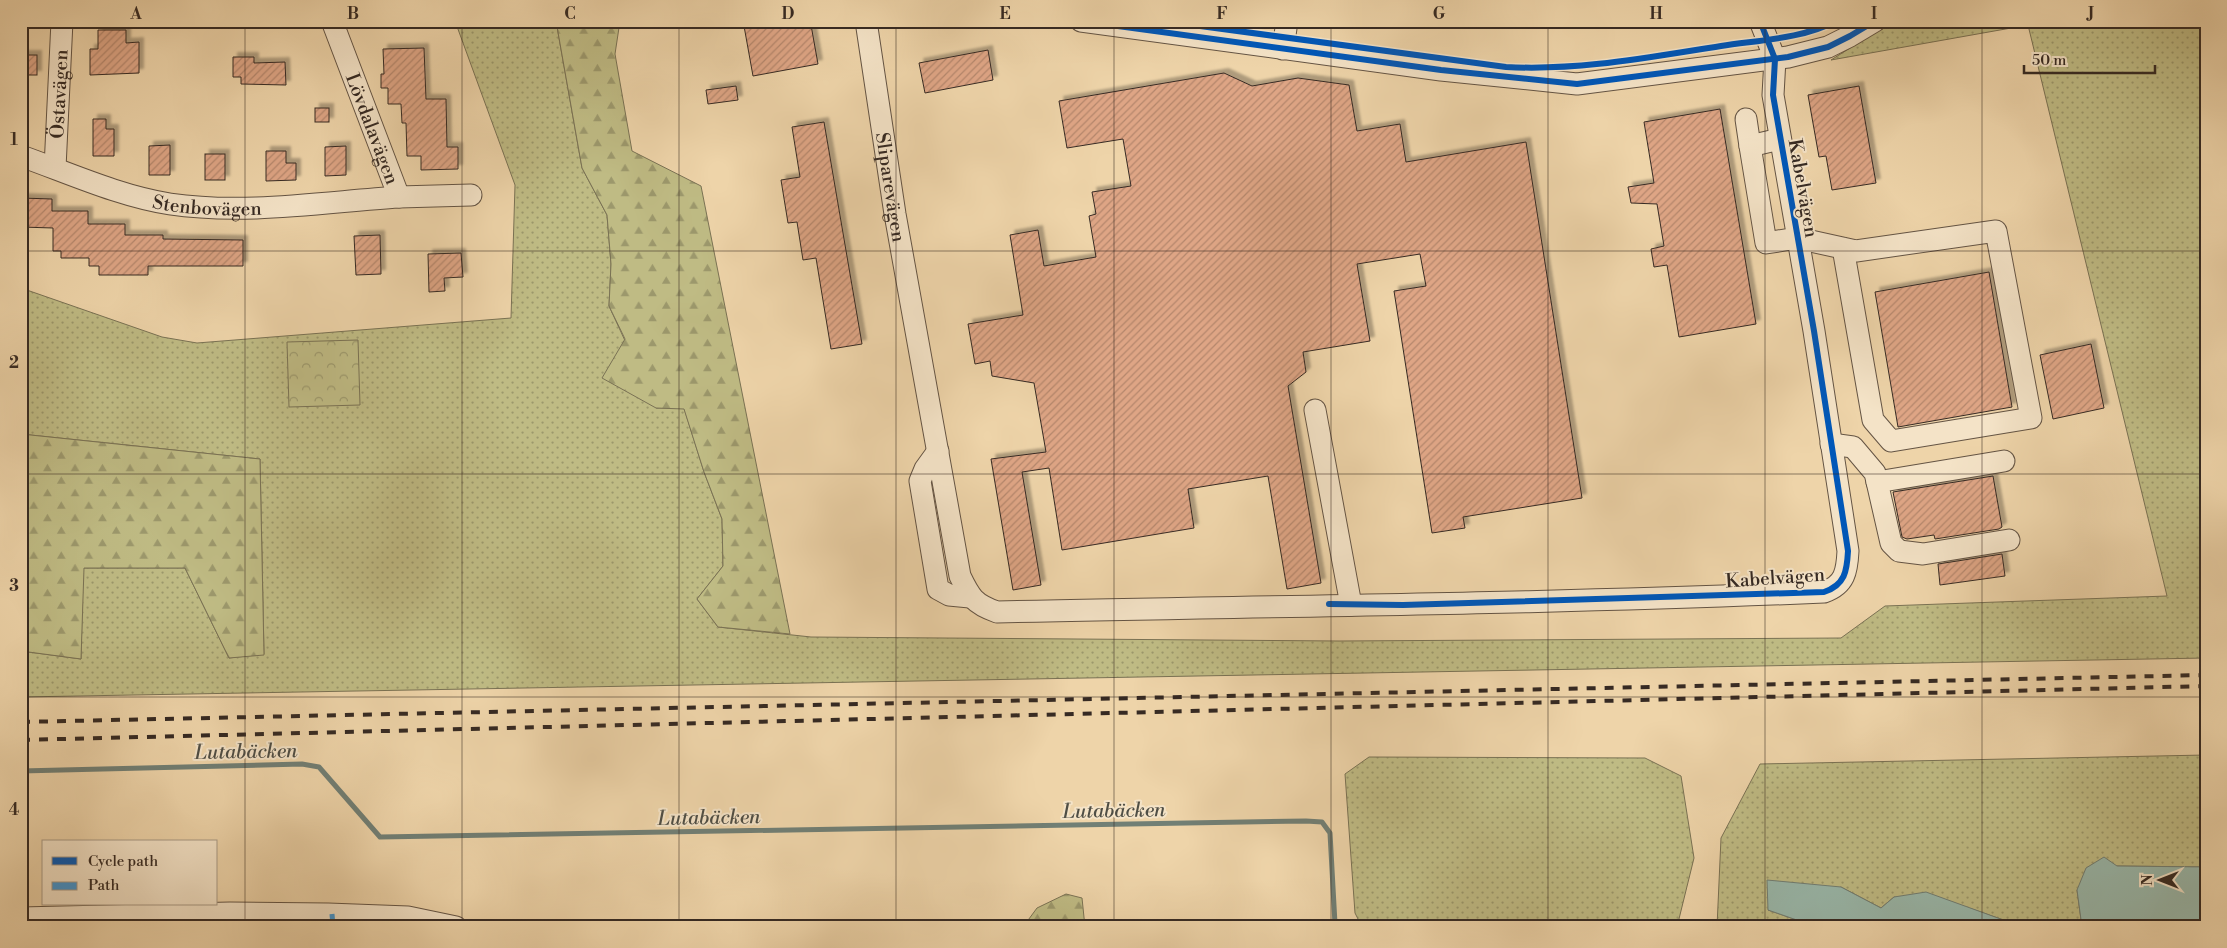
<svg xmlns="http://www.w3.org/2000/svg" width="2227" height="948" font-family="'Libre Bodoni',serif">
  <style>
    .grass { fill: url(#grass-dots); stroke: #7a7254 }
    .forest { fill: url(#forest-firs); stroke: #7a7254 }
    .park { fill: url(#park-crowns); stroke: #7a7254 }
    .water { fill: #99b8ab; stroke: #717f75 }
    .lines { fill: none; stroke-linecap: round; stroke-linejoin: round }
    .stream { stroke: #717f75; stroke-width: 5 }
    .building { fill: url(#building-hatch); stroke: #362a23; filter: url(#shadow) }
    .minor-casing { stroke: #645444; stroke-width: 23 }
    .minor { stroke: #f4e3c7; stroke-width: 21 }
    .rail { stroke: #362a23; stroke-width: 4; stroke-dasharray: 9 9; stroke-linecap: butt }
    .quiet { stroke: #3e96d6; stroke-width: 5; stroke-dasharray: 10 5; stroke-linecap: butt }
    .cycleway-casing { stroke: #f4e3c7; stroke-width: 9 }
    .cycleway { stroke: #0057b8; stroke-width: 6 }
    .grid { fill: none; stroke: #362a23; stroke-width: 1; stroke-opacity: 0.55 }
    .labels { text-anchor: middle; stroke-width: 4; stroke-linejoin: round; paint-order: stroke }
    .street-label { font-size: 19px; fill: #362a23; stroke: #f4e3c7 }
    .water-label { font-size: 20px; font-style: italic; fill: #4f4e45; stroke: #f4e3c7 }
    .neatline { fill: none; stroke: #362a23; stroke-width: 2 }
    .grid-label { font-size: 16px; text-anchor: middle; font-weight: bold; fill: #362a23 }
  </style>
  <defs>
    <pattern id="grass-dots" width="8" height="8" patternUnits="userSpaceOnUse" patternTransform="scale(1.25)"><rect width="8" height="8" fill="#bfbb84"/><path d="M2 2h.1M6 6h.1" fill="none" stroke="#9c986c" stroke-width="1.8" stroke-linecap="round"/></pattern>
    <pattern id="forest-firs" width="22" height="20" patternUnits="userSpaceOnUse" patternTransform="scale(1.25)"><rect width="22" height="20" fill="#bfbb84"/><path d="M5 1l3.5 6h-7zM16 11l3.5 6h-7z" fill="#9c986c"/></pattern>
    <pattern id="park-crowns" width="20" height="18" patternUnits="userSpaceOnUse" patternTransform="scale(1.25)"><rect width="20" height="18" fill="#bfbb84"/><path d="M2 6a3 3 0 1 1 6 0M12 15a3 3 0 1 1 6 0" fill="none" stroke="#9c986c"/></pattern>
    <pattern id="building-hatch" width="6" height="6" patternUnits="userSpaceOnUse" patternTransform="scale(1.25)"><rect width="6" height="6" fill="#dea585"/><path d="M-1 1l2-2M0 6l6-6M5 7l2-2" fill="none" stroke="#b5876c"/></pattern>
    <filter id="shadow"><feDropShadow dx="4.5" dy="-4.5" stdDeviation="1" flood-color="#0004"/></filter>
  </defs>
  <rect width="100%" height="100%" fill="#eed4a9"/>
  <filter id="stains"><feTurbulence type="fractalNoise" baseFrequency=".004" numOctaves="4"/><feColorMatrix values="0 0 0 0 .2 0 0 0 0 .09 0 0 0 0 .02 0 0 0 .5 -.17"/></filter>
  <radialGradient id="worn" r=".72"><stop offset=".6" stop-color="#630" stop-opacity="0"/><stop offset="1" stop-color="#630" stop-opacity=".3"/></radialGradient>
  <g class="grass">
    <polygon points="455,21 556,21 582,168 607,215 611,264 609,306 656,408 684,408 704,472 722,519 723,566 697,599 718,627 811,637 1339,641 1841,638 1885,606 2167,596 2028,25 1831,60 1893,21 2195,21 2206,26 2206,658 21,697 21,651 81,659 83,568 185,568 229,658 264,654 260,459 21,434 21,288 162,337 197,343 511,318 515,185"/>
    <polygon points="2206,755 2206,867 2117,866 2077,890 2082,927 2013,927 2009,922 1972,909 1894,897 1881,908 1841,887 1768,910 1817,927 1717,927 1721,838 1760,764"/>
    <polygon points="1369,757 1645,758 1681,776 1694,858 1677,927 1362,927 1355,913 1345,774"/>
  </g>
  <g class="forest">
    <polygon points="556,21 620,21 615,54 632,151 701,186 790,634 718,627 697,599 723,566 722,519 704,472 684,409 656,408 602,378 625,339 609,306 611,264 607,215 582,168"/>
    <polygon points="21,434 260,459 264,655 229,658 185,568 84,568 81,659 21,651 21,490 23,479 21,478"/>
    <polygon points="1066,894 1082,898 1085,927 1023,927 1037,908"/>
  </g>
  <polygon class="park" points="358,340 360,405 289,407 287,342"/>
  <g class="water">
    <polygon points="2104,857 2117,866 2206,867 2206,927 2082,927 2077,890 2086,868"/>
    <polygon points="1767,880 1841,887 1881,908 1894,897 1926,892 2009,922 2013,927 1817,927 1768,910"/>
  </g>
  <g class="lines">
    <polyline class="stream" points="21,771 302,764 319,767 380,837 1306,821 1322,822 1330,833 1335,924 1337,927"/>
  </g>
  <g class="building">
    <polygon points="767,21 793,21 794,28 811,25 818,64 753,76 744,26"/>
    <polygon points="98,30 126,30 126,43 139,42 139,73 90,75 90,49 98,49"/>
    <polygon points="424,48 426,99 446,99 447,147 458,147 458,169 421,170 421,156 407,156 406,123 402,123 401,104 388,104 388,88 381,88 381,74 384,74 383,49"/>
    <polygon points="988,50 993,80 925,93 919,63"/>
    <rect x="21" y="55" width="16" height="20"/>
    <polygon points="233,57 254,57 254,63 285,62 286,85 241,84 241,77 233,77"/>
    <polygon points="1224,73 1252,86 1298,78 1349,85 1357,131 1400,124 1406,162 1526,142 1582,498 1463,517 1465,528 1432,533 1394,291 1426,286 1420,254 1357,264 1370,341 1303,352 1306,372 1288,386 1321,583 1287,589 1268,476 1188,489 1194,528 1062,550 1049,468 1022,472 1041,585 1013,590 991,459 1046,452 1034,383 992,376 990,361 975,364 968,324 1023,315 1010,235 1038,230 1044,266 1096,257 1089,216 1096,214 1092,192 1131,186 1123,139 1067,148 1059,101"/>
    <polygon points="736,86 738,100 708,104 706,90"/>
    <polygon points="1859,86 1876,183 1832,190 1826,156 1819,157 1808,95"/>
    <rect x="315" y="108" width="14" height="14"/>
    <polygon points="1720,109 1756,324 1679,337 1667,265 1654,267 1651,249 1664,246 1657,204 1631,203 1628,187 1654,183 1644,122"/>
    <polygon points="93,119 106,119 106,129 114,129 114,156 93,156"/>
    <polygon points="824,122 862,344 831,349 816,258 803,260 797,222 788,223 781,180 800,177 792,127"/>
    <polygon points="170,145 170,175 149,175 149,146"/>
    <polygon points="346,146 346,175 325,176 325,147"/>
    <polygon points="266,151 286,151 286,163 296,163 296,180 266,181"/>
    <rect x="205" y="154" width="20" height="26"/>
    <polygon points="21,198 52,199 52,211 88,211 88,224 125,224 125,235 163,235 163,239 243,240 243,266 148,266 148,275 99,275 99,266 89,266 89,258 61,258 61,251 53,251 53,228 21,227"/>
    <polygon points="380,235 381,274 356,275 354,236"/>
    <polygon points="461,253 463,277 444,278 445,291 429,292 428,254"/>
    <polygon points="1989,272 2012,407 1898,427 1875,292"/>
    <polygon points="2091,344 2104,408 2053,419 2040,355"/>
    <polygon points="1993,476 2002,527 1999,529 1935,539 1934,535 1907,539 1902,537 1893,492"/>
    <polygon points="2002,554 2005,576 1940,585 1938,564"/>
  </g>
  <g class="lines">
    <g class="minor-casing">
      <g id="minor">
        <path id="s1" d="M332,21L399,197L471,195"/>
        <path id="s2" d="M866,21L895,214L960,576C970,597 974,604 997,612C1273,606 1549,604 1824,592C1845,585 1847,571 1848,551L1814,331L1773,95L1775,59L1760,21"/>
        <polyline points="1081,21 1441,70 1577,84 1788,57 1828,47 1850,36 1875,21"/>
        <polyline points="1283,49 1287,21"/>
        <polyline points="1746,119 1750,146"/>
        <polyline points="1780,139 1750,146 1766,243 1797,238 1856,251 1996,231 2031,418 1891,441 1873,420 1843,248"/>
        <path id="s3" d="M21,156C69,173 119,196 170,204C245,215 324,202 399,197"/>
        <path id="s4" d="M55,168L62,21"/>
        <polyline points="1315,410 1351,605"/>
        <polyline points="1831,444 1853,447 1875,473 1891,543 1899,551 1923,554 2009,540"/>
        <polyline points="938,451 925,469 920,481 938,589 949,595 970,597"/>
        <polyline points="1877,482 2004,461"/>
        <polyline points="21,918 230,913 328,914 408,917 456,927"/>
      </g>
    </g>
    <use href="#minor" class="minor"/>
    <g class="rail">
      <polyline points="21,722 2206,675"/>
      <polyline points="21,740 2206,686"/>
    </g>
    <polyline class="quiet" points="332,914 333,927"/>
    <g class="cycleway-casing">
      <g id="cycleway">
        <polyline points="1081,21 1441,70 1577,84 1788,57 1828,47 1850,36 1875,21"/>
        <path d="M1163,21L1506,67C1579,71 1650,57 1721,46C1759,40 1802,39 1836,21"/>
        <path d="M1329,604L1403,605L1824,592C1845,585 1847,571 1848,551L1814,331L1773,95L1775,59L1760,21"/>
      </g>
    </g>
    <use href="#cycleway" class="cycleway"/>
  </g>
  <path class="grid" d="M245,21V927M462,21V927M679,21V927M896,21V927M1114,21V927M1331,21V927M1548,21V927M1765,21V927M1982,21V927M21,251H2206M21,474H2206M21,697H2206"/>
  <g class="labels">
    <g class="street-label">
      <text dy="7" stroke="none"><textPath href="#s4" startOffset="74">Östavägen</textPath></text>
      <text dy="7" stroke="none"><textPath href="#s1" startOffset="115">Lövdalavägen</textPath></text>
      <text dy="7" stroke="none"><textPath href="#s2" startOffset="168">Sliparevägen</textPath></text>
      <text transform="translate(1804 188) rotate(80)" y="7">Kabelvägen</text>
      <text dy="7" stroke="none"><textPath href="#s3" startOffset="194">Stenbovägen</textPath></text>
      <text transform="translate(1775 577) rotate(-4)" y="7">Kabelvägen</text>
    </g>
    <g class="water-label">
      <text transform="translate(246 751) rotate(-1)" y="7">Lutabäcken</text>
      <text transform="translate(1114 810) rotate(-1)" y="7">Lutabäcken</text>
      <text transform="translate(709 817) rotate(-1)" y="7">Lutabäcken</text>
    </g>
  </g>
  <rect width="2227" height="948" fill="none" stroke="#eed4a9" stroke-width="55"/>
  <rect x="42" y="840" width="175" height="65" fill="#f4e3c7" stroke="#a89985"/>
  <rect x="52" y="857" width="25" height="8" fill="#0057b8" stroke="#a89985"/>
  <text x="88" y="866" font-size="15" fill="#362a23">Cycle path</text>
  <rect x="52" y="882" width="25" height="8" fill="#3e96d6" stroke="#a89985"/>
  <text x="88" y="890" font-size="15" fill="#362a23">Path</text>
  <g transform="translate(2160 880) rotate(270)" stroke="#f4e3c7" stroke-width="4" paint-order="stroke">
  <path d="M0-4L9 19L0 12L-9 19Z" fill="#362a23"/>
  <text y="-8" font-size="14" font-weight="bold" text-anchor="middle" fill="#362a23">N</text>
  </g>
  <path d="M2024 65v8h131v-8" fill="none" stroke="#362a23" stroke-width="2.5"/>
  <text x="2032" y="65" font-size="15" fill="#362a23" stroke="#f4e3c7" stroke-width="4" paint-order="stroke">50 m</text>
  <rect x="28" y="28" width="2172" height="892" class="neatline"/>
  <g class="grid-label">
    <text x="136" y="19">A</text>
    <text x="353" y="19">B</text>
    <text x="570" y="19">C</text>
    <text x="788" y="19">D</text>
    <text x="1005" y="19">E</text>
    <text x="1222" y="19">F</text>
    <text x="1439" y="19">G</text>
    <text x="1656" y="19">H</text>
    <text x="1874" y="19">I</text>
    <text x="2091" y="19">J</text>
    <text x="14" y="145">1</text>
    <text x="14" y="368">2</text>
    <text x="14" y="591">3</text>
    <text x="14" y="815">4</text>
  </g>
  <rect width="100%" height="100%" filter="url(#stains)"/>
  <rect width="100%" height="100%" fill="url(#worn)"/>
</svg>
